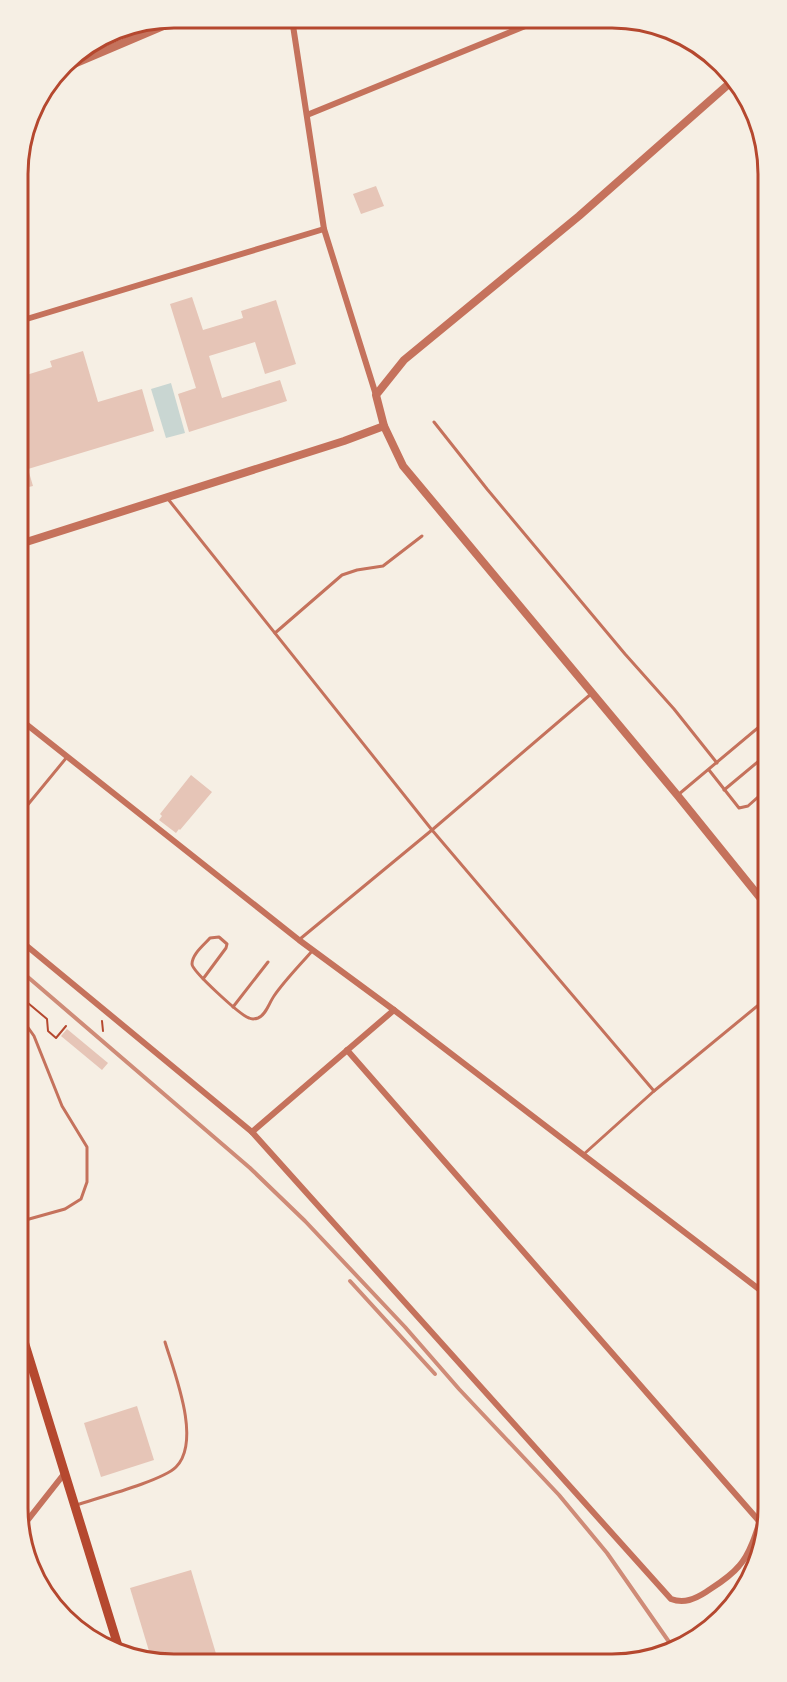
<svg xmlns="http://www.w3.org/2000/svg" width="787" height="1682" font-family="Raleway,sans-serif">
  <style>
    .water { fill: #c9d6d2 }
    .building { fill: #e6c5b7 }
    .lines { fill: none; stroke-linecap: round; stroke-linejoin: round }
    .path { stroke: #b5482f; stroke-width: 2 }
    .service { stroke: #c5725c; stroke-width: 3 }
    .minor { stroke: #c5725c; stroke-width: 6 }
    .tertiary { stroke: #c5725c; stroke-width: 8 }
    .primary { stroke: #b5482f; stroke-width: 9 }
    .rail { stroke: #cf8b77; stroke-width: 4 }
    .rim { fill: none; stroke: #b5482f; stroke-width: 3 }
  </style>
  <rect width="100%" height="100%" fill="#f6efe4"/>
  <polygon class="water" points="171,383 185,433 166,438 151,389"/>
  <g class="building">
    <polygon points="376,186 384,206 361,214 353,194"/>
    <polygon points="192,297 203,330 243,318 241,311 276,300 296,364 265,374 255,342 209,356 222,398 280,380 287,401 189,432 178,394 196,388 170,304"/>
    <polygon points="83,351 98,402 142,389 154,431 28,469 33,486 20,489 20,377 52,367 50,361"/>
    <polygon points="191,775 212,792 180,830 179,829 176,833 159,820 162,816 160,814"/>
    <polygon points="67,1029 108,1063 102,1070 61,1036"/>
    <polygon points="137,1406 154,1460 101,1477 84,1423"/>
    <polygon points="191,1570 217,1657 206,1661 152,1661 130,1588"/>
  </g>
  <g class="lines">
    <g class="path">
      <polyline points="22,998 47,1019 48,1031 56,1038 66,1026"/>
      <polyline points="102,1021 103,1031"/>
    </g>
    <g class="service">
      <polyline points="434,422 487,489 625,654 674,709 717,763"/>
      <polyline points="168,499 432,830 654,1091"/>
      <polyline points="275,633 342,575 357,570 383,566 422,536"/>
      <polyline points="709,770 739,808 748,806 766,790"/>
      <polyline points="724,790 766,755"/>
      <polyline points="679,794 766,721"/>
      <polyline points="21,813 67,757"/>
      <polyline points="300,939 432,830 591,694"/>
      <path d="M203,979L226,948L227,944L219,937L210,938C204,945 192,954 192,964C192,971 240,1015 249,1018C251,1019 255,1019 258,1018C266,1015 269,1003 274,996C285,980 300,965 313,950"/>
      <polyline points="233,1007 268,962"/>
      <polyline points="22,1019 34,1036 62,1106 87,1147 87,1182 81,1199 65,1209 22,1221"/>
      <polyline points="584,1154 654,1091 767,998"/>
      <path d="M76,1505C97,1498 162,1481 176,1467C202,1441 174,1372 165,1342"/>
    </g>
    <g class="minor">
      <polyline points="292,19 324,229 376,395"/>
      <polyline points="307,115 540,20"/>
      <polyline points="20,321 324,229"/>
      <polyline points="21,720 299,940 394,1010 768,1296"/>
      <path d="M22,942L252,1132L671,1599C684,1604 695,1599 706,1592C718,1584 730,1577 739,1566C754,1550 761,1514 769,1493"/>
      <polyline points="347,1050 759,1521"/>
      <polyline points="252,1132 394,1010"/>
      <polyline points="23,1526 64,1474"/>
    </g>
    <g class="tertiary">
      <polyline points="62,69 182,18"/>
      <polyline points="731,82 579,216 404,360 376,395 384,426 403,466 678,796 766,905"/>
      <polyline points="20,544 344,441 384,426"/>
      <path d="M634,1659C664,1655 683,1645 709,1629"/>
    </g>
    <polyline class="primary" points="23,1338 119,1649"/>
    <g class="rail">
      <polyline points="22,972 250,1168 305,1221 405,1327 459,1389 559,1495 607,1553 674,1649"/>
      <polyline points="350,1281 435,1374"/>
    </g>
  </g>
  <path d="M0 0H787V1682H0ZM174 28H612A146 146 0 0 1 758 174V1508A146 146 0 0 1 612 1654H174A146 146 0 0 1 28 1508V174A146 146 0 0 1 174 28Z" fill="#f6efe4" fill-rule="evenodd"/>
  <path class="rim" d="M174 28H612A146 146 0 0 1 758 174V1508A146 146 0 0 1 612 1654H174A146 146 0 0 1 28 1508V174A146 146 0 0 1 174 28Z"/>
</svg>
